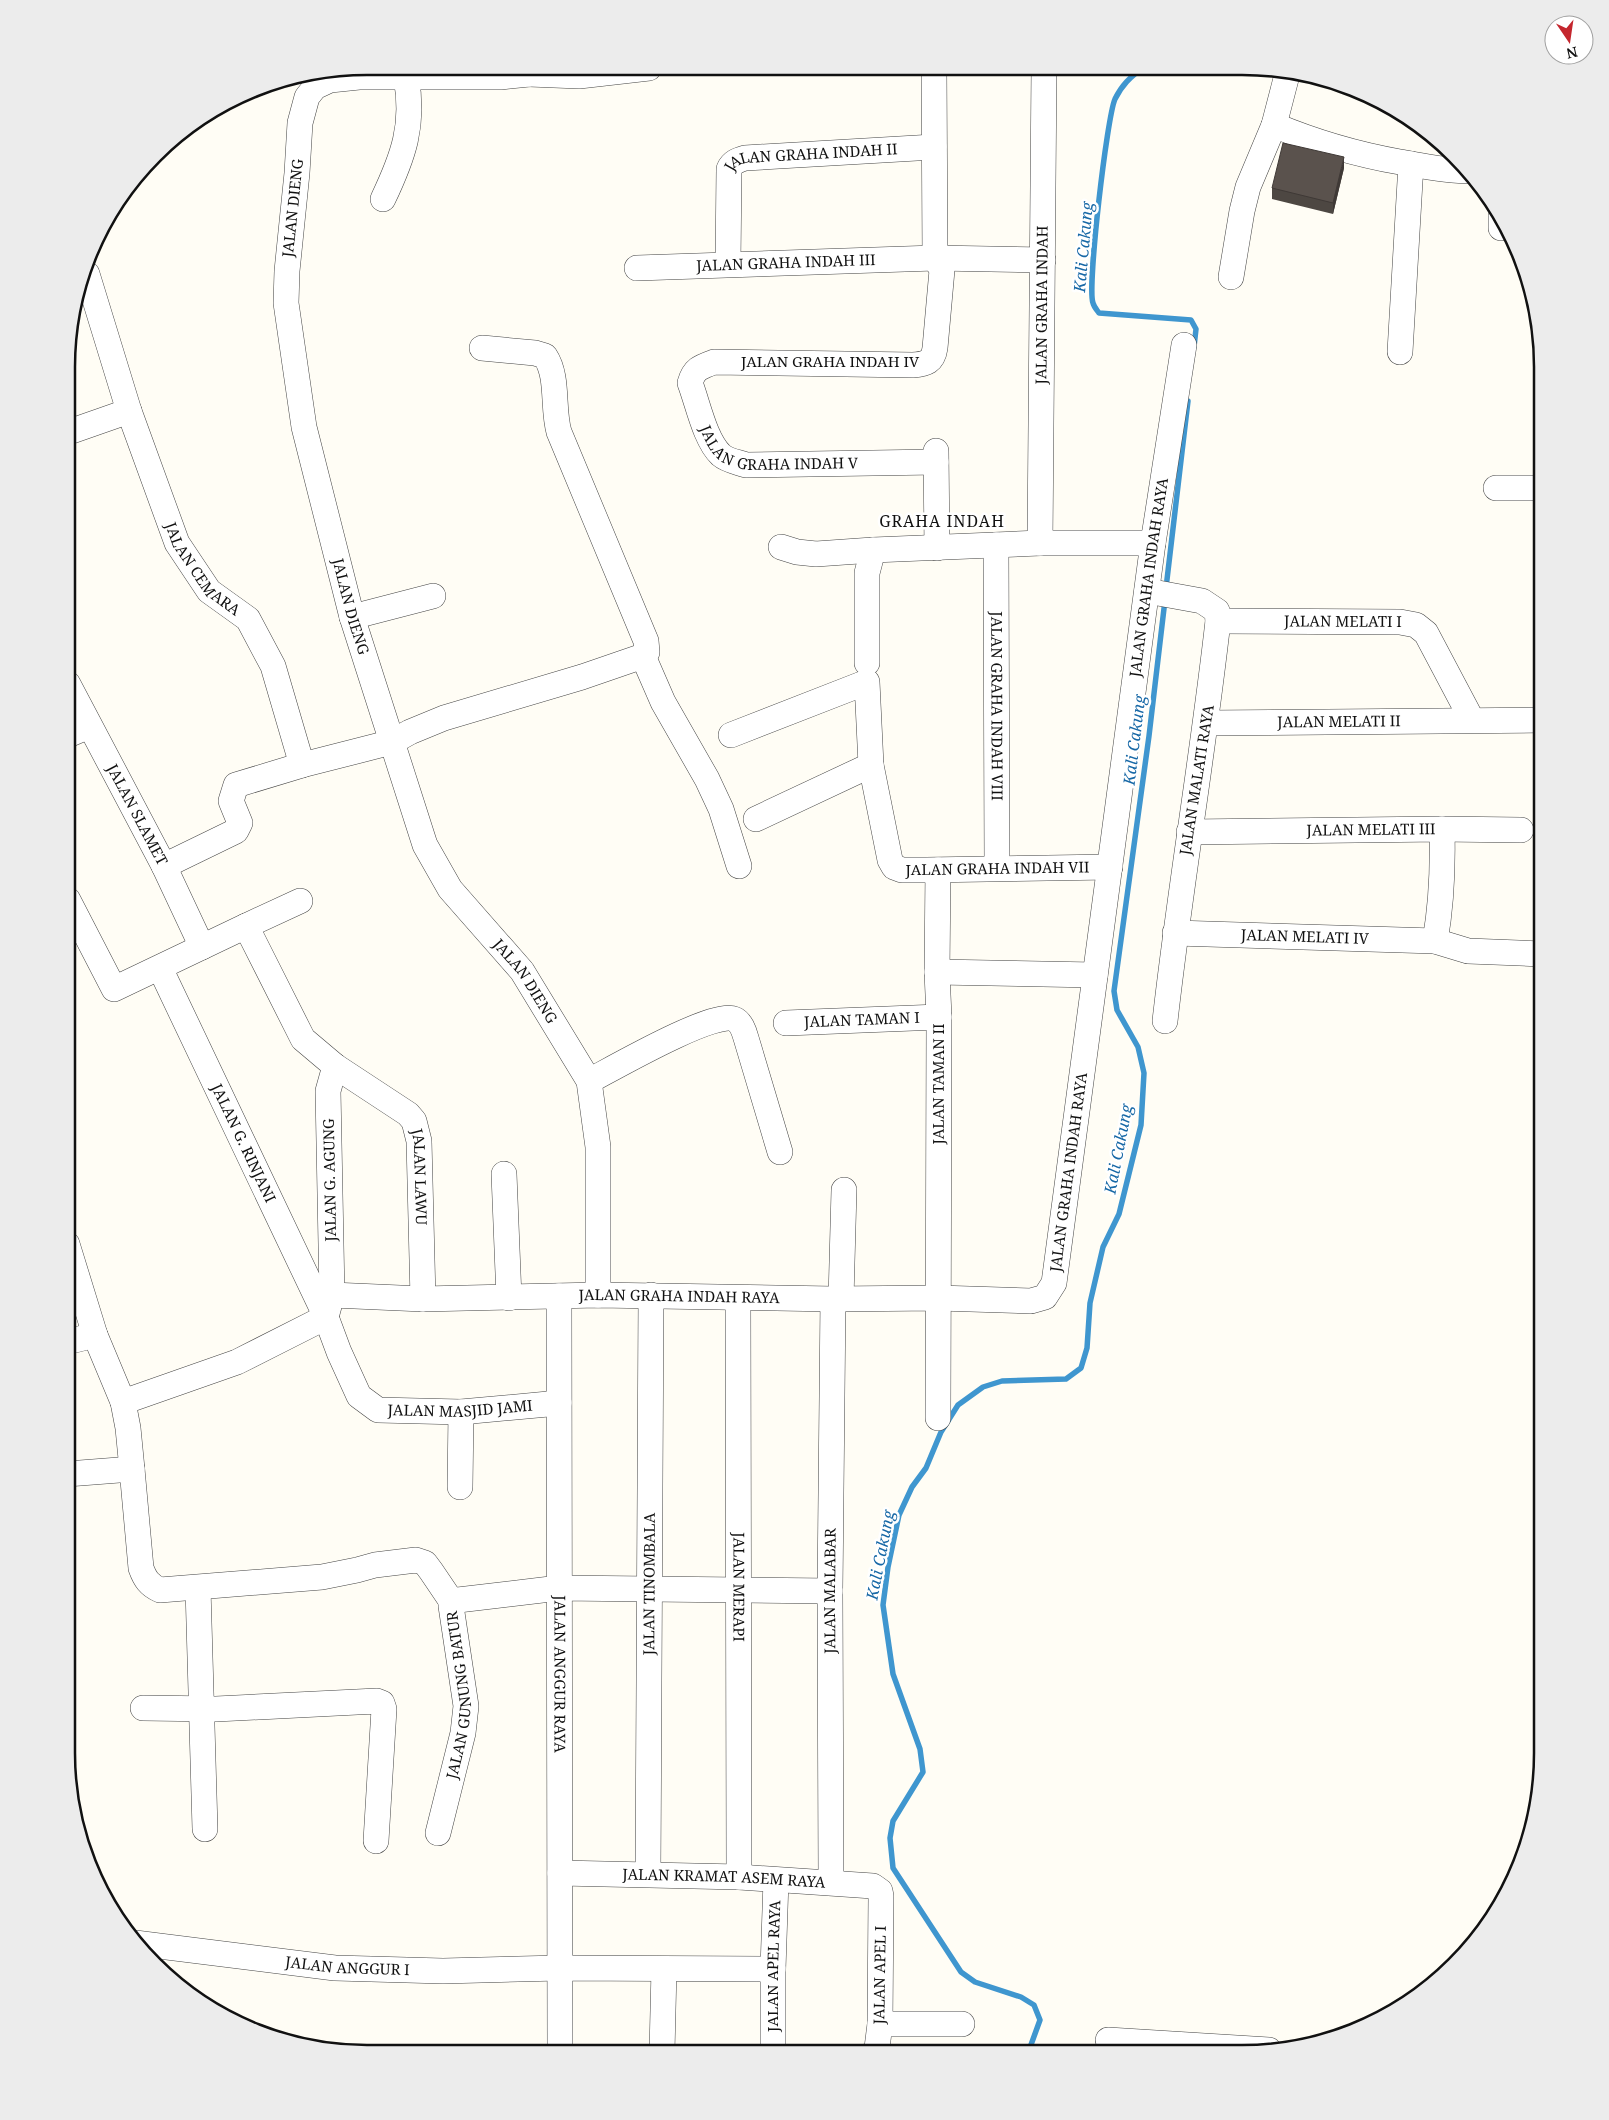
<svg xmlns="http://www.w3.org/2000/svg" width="1609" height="2120" font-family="'Noto Serif',serif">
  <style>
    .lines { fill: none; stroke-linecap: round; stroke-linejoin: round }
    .stream { stroke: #3f96cf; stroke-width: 5.5 }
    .minor-casing { stroke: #444; stroke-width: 26 }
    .minor { stroke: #fff; stroke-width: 25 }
    .wall { fill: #4d4742 }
    .shaded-wall { fill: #3f3936 }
    .building { fill: #5a524d; stroke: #3f3936 }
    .labels { text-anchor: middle; stroke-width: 5; stroke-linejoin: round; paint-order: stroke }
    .street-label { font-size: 15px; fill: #111; stroke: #fff }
    .water-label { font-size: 16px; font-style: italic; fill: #1768a6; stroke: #fff }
    .neighbourhood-label { font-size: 16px; letter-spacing: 1px; fill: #111; stroke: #fff }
    .rim { fill: none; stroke: #111; stroke-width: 2.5 }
  </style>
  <rect width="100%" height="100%" fill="#fffdf5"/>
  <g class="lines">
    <g class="stream">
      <path d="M1143,68C1130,77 1122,85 1115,99C1107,117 1087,287 1093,303C1094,307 1097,310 1099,313L1191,320L1196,329L1194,347"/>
      <polyline points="1166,588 1188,401"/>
      <polyline points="1028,2053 1040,2020 1034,2005 1021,1997 975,1982 961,1972 893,1868 890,1838 893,1821 923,1772 920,1749 893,1674 883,1605 888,1567 899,1515 912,1487 926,1468 941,1432 958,1405 983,1387 1002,1381 1066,1379 1081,1368 1087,1348 1090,1303 1103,1247 1119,1214 1141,1125 1144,1073 1138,1047 1117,1010 1114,991 1149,736 1165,600"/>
    </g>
    <g class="minor-casing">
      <g id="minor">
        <path id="s1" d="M530,67L529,74L501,77H359L330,80L315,87L307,97L300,123L297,173L287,271L286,303L304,427L352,617L425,845L450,889L522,971L589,1081L598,1147V1295"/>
        <polyline points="934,68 935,258"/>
        <polyline points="529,74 579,76 649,68"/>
        <path d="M1274,125C1317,143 1355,154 1400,162C1423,166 1446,171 1470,171"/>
        <path d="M383,199C403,157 415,125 406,77"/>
        <polyline points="1501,228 1501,217"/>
        <path id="s2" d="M935,258L942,270L935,348C933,362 926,364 913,365L714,362C700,367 694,369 690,383C698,404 705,440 721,455C728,461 738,462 746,465L936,462"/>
        <path id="s3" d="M728,264L729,169C732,162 738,160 745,158L934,147"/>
        <path id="s4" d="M637,268L935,258L1043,260"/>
        <path id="s5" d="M87,274L129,411L177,543L209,591L248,619L273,666L302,765L392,742L410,732L444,718L582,677L643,656L647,652L646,641L559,432C552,408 559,377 545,356L535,353L482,348"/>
        <polyline points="1231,277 1242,211 1248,187 1274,125 1288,71"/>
        <polyline points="1400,352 1411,164"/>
        <polyline points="69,432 129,411"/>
        <polyline points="936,451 937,548"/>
        <polyline points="1496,488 1543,488"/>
        <path id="s6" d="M1040,543L1044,68"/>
        <path id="s7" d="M996,545L997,868"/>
        <polyline points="781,547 797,552 816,554 873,550 1040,543 1153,543"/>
        <path d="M1147,591L1202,601L1217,611L1218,621C1203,755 1180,887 1165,1021"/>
        <polyline points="352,617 433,596"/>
        <path id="s8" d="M1218,621L1400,622L1416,625L1426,633L1472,720"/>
        <polyline points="643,656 663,702 707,779 721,809 739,866"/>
        <polyline points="867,663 867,573 873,550"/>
        <path id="s9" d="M68,684L164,866L202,947"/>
        <path id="s10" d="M1207,723L1543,720"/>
        <polyline points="68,735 89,726"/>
        <path id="s11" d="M731,735L867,682L871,765L890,860L894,867L902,870H926L1110,867"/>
        <polyline points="756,819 871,765"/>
        <polyline points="1442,829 1521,830"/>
        <path id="s12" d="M1189,832L1442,829C1443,868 1442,902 1435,941"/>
        <polyline points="164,866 236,831 240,823 231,801 236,785 302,765"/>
        <path id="s13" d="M68,900L114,989L246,926L303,1039L335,1066L408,1114L414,1121L419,1141L423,1299"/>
        <polyline points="246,926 300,901"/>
        <path id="s14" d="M1175,933L1435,941L1468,951L1542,954"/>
        <path id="s15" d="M160,968L326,1317L339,1352L359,1396L378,1410L461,1412L559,1403"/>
        <polyline points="937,972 1095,975"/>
        <path id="s16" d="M786,1023L939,1017"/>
        <path d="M589,1081C612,1069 714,1010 734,1019C741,1022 744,1031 746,1038L780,1152"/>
        <polyline points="504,1174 509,1298"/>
        <polyline points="67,1244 95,1335 123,1402 128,1428 132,1469"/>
        <polyline points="332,1295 328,1091 335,1066"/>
        <path id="s17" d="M559,1296L560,2052"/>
        <path id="s18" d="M738,1298L739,1877"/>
        <polyline points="841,1299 844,1190"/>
        <path id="s19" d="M326,1317L332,1295L423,1299L598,1295L833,1299L938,1298L1031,1301L1045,1297L1054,1283L1153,543L1184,345"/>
        <polyline points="67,1342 95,1335"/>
        <polyline points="123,1402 237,1362 326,1317"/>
        <path id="s20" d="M938,1418L939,1017L937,972L938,870"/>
        <path d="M67,1474L132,1469L141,1568C145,1579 149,1585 160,1590L322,1577L357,1570L375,1565L416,1560L425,1563L431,1571L454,1605"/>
        <polyline points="460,1487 461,1412"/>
        <polyline points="198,1588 205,1829"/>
        <polyline points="143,1708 216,1709 377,1701 382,1703 384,1709 376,1841"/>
        <path id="s21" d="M438,1833L463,1733L466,1706L451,1606L458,1600L559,1588L830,1591"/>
        <path id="s22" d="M560,1873L739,1877L873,1886L880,1891L881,1896L880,2024L877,2048L873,2053"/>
        <path id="s23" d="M648,1874L651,1295"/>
        <path id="s24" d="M831,1882L830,1591L833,1299"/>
        <path id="s25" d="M135,1943L335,1968L443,1971L560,1968L773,1969"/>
        <polyline points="880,2024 962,2024"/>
        <polyline points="1108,2040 1269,2050"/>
        <polyline points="662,2052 664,1969"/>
        <path id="s26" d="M773,2052V1969L776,1880"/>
      </g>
    </g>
    <use href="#minor" class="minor"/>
  </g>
  <polygon class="wall" points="1344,168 1333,214 1272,199 1272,188"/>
  <polygon class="shaded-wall" points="1344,157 1344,168 1333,214 1333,203"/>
  <polygon class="building" points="1283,143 1344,157 1333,203 1272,188"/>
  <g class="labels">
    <g class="street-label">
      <text dy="5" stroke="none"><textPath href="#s3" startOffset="181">JALAN GRAHA INDAH II</textPath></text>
      <text transform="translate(293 208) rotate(-84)" y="5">JALAN DIENG</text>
      <text dy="5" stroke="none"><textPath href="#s4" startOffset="149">JALAN GRAHA INDAH III</textPath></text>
      <text dy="5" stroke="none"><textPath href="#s6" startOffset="238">JALAN GRAHA INDAH</textPath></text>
      <text x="830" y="367">JALAN GRAHA INDAH IV</text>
      <text dy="5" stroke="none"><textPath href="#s2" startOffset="488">JALAN GRAHA INDAH V</textPath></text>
      <text dy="5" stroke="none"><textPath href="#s5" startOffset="320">JALAN CEMARA</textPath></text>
      <text dy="5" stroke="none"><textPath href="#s19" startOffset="1465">JALAN GRAHA INDAH RAYA</textPath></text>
      <text dy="5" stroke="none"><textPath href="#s1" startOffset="754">JALAN DIENG</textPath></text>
      <text dy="5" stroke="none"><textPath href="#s8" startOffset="125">JALAN MELATI I</textPath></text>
      <text dy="5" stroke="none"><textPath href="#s7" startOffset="161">JALAN GRAHA INDAH VIII</textPath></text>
      <text dy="5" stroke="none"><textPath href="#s10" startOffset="132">JALAN MELATI II</textPath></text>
      <text transform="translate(1197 780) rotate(-81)" y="5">JALAN MALATI RAYA</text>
      <text dy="5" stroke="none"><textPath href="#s9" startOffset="148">JALAN SLAMET</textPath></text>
      <text dy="5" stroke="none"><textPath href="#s12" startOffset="182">JALAN MELATI III</textPath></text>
      <text dy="5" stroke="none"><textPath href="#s11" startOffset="438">JALAN GRAHA INDAH VII</textPath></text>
      <text dy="5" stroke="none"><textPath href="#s14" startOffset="130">JALAN MELATI IV</textPath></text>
      <text dy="5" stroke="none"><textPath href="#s1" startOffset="1174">JALAN DIENG</textPath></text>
      <text dy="5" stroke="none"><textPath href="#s16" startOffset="76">JALAN TAMAN I</textPath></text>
      <text dy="5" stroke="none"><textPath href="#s20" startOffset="334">JALAN TAMAN II</textPath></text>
      <text dy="5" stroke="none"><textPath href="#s15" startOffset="194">JALAN G. RINJANI</textPath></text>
      <text dy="5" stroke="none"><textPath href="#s19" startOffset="865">JALAN GRAHA INDAH RAYA</textPath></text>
      <text dy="5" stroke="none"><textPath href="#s13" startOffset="568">JALAN LAWU</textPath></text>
      <text transform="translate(330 1180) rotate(-91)" y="5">JALAN G. AGUNG</text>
      <text dy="5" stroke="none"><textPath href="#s19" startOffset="370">JALAN GRAHA INDAH RAYA</textPath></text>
      <text dy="5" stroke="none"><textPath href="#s15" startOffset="578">JALAN MASJID JAMI</textPath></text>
      <text dy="5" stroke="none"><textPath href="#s23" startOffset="290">JALAN TINOMBALA</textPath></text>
      <text dy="5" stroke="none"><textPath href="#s18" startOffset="289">JALAN MERAPI</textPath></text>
      <text dy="5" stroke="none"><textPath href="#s24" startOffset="291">JALAN MALABAR</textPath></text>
      <text dy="5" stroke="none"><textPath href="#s17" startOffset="378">JALAN ANGGUR RAYA</textPath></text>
      <text dy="5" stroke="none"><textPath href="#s21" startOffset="141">JALAN GUNUNG BATUR</textPath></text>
      <text dy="5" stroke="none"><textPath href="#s22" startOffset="164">JALAN KRAMAT ASEM RAYA</textPath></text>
      <text dy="5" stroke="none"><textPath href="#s25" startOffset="214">JALAN ANGGUR I</textPath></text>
      <text dy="5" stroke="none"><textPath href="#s26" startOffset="86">JALAN APEL RAYA</textPath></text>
      <text transform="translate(880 1975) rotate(-89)" y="5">JALAN APEL I</text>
    </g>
    <g class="water-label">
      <text transform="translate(1083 247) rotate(-85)" y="6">Kali Cakung</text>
      <text transform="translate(1134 740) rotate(-83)" y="6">Kali Cakung</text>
      <text transform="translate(1118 1149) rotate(-79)" y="6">Kali Cakung</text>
      <text transform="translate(880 1555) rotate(-79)" y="6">Kali Cakung</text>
    </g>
    <g class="neighbourhood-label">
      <text x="942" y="527">GRAHA INDAH</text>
    </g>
  </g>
  <path d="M0 0H1609V2120H0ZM367 75H1242A292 292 0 0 1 1534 367V1753A292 292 0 0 1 1242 2045H367A292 292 0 0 1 75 1753V367A292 292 0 0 1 367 75Z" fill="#ececec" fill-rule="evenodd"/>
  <path class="rim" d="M367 75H1242A292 292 0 0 1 1534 367V1753A292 292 0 0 1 1242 2045H367A292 292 0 0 1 75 1753V367A292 292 0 0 1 367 75Z"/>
  <g transform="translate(1569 40) rotate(167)"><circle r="24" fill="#ffffff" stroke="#a0a0a0"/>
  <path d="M0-4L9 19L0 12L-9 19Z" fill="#c4262e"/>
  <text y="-8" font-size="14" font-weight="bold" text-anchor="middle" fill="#111111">N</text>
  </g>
</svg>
